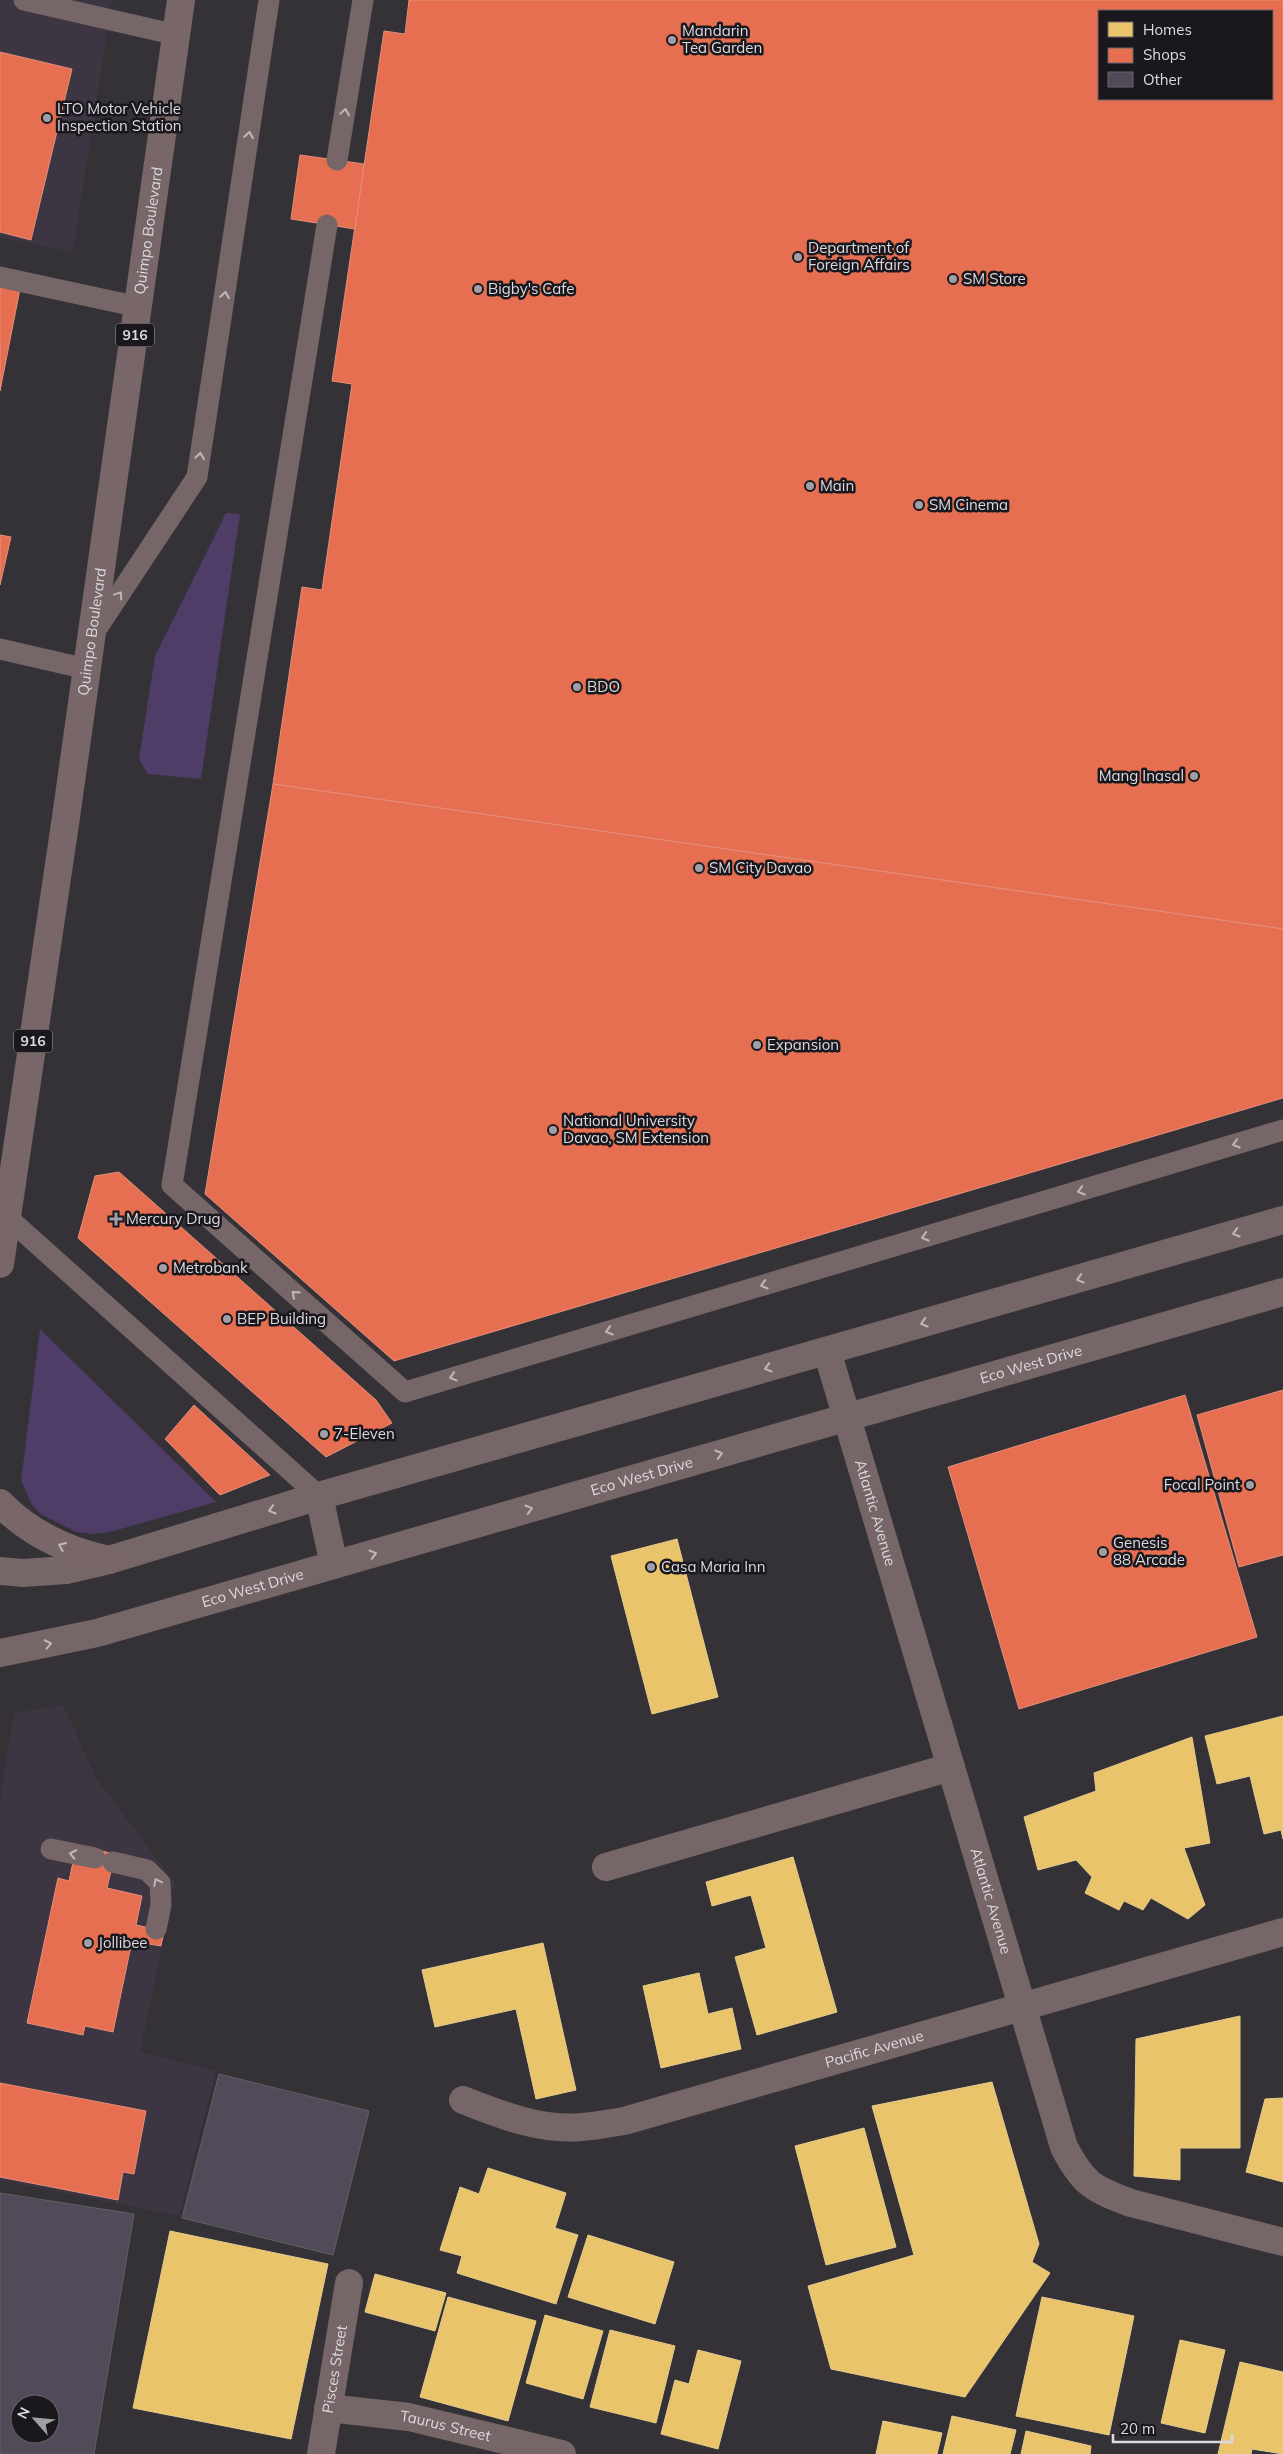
<svg xmlns="http://www.w3.org/2000/svg" width="1283" height="2454" font-family="Mulish,sans-serif">
  <style>
    .commercial { fill: #3d3542 }
    .green { fill: #4e3d67 }
    .homes { fill: #e9c46a; stroke: #e5cb8e }
    .shops { fill: #e76f51; stroke: #e48f7c; fill-rule: evenodd }
    .building { fill: #504a59; stroke: #626065; fill-rule: evenodd }
    .lines { fill: none; stroke-linecap: round; stroke-linejoin: round }
    .service { stroke: #776667; stroke-width: 21 }
    .minor { stroke: #776667; stroke-width: 28 }
    .tertiary { stroke: #776667; stroke-width: 28 }
    .primary { stroke: #786668; stroke-width: 28 }
    .oneway { stroke: #beb7bc }
    .oneway2 { stroke: #beb7bd }
    .poi-dot { fill: #a19fa6; stroke: #1a181d; stroke-width: 2 }
    .labels { text-anchor: middle; stroke-width: 5; stroke-linejoin: round; paint-order: stroke }
    .shield { fill: #1a181d; stroke: #a2a0a6; stroke-width: 1 }
    .shield-label { font-size: 14px; font-weight: bold; fill: #dcdae1 }
    .poi-label { font-size: 15px; fill: #dcdae1; stroke: #1a181d; text-anchor: start }
    .street-label { font-size: 15px; fill: #dcdae1; stroke: #1a181d }
  </style>
  <rect width="100%" height="100%" fill="#343237"/>
  <g class="commercial">
    <polygon points="0,0 112,0 73,252 0,237"/>
    <polygon points="63,1705 96,1778 175,1883 140,2052 216,2071 179,2216 0,2180 0,1800 14,1713"/>
  </g>
  <g class="green">
    <polygon points="226,513 240,514 201,779 148,774 139,759 155,656"/>
    <polygon points="40,1329 216,1502 110,1532 92,1534 76,1532 41,1514 32,1505 21,1481"/>
  </g>
  <g class="homes">
    <polygon points="677,1539 718,1697 652,1714 611,1556"/>
    <polygon points="1283,1716 1283,1839 1281,1830 1264,1834 1250,1776 1217,1784 1205,1736"/>
    <polygon points="1192,1737 1210,1843 1184,1848 1205,1905 1188,1919 1151,1898 1143,1910 1124,1901 1119,1910 1085,1893 1092,1877 1076,1860 1038,1870 1024,1817 1096,1791 1094,1773"/>
    <polygon points="793,1857 837,2012 757,2035 735,1957 766,1948 751,1895 712,1906 706,1882"/>
    <polygon points="543,1943 576,2090 536,2099 516,2009 435,2027 422,1970"/>
    <polygon points="699,1973 708,2014 732,2008 741,2049 661,2068 643,1986"/>
    <polygon points="1240,2016 1240,2148 1180,2148 1180,2180 1134,2176 1136,2039"/>
    <polygon points="992,2082 1039,2244 1032,2262 1050,2273 965,2397 831,2369 808,2286 914,2255 872,2106"/>
    <polygon points="1283,2098 1283,2182 1246,2172 1265,2099"/>
    <polygon points="864,2128 896,2247 826,2265 795,2146"/>
    <polygon points="488,2168 566,2193 555,2228 578,2235 556,2304 457,2273 462,2256 440,2250 460,2187 479,2194"/>
    <polygon points="170,2231 328,2264 291,2439 133,2408"/>
    <polygon points="588,2235 674,2262 655,2324 568,2297"/>
    <polygon points="375,2274 446,2293 435,2331 365,2312"/>
    <polygon points="448,2297 536,2321 508,2421 420,2397"/>
    <polygon points="1042,2297 1134,2316 1109,2435 1016,2416"/>
    <polygon points="545,2315 603,2331 583,2399 526,2383"/>
    <polygon points="610,2330 675,2346 656,2423 590,2407"/>
    <polygon points="1180,2340 1225,2350 1205,2433 1161,2423"/>
    <polygon points="698,2350 741,2361 718,2449 661,2434 675,2380 689,2384"/>
    <polygon points="1240,2362 1283,2372 1283,2454 1252,2449 1251,2454 1218,2454"/>
    <polygon points="952,2416 1016,2430 1010,2454 943,2454"/>
    <polygon points="883,2421 942,2433 937,2454 876,2454"/>
    <polygon points="1026,2431 1091,2446 1090,2454 1021,2454"/>
  </g>
  <g class="shops">
    <path d="M409,0H1283V929L273,784L302,587L322,590L352,384L332,381L384,31L405,34ZM1099,11H1272V99H1099Z"/>
    <polygon points="0,52 72,69 31,240 0,232"/>
    <polygon points="300,155 364,164 355,229 291,219"/>
    <polygon points="0,286 20,289 0,391"/>
    <polygon points="0,535 11,537 0,585"/>
    <polygon points="273,784 1283,929 1283,1098 394,1361 205,1194"/>
    <polygon points="119,1172 376,1400 392,1423 326,1457 78,1238 95,1176"/>
    <polygon points="1283,1390 1283,1555 1239,1567 1197,1415"/>
    <polygon points="1185,1395 1257,1637 1019,1709 948,1467"/>
    <polygon points="194,1405 270,1475 220,1495 165,1439"/>
    <polygon points="97,1850 115,1854 107,1888 142,1896 136,1925 164,1931 161,1946 132,1941 113,2032 85,2026 83,2035 27,2023 58,1878 69,1881 73,1862"/>
    <polygon points="0,2083 146,2111 134,2174 123,2172 118,2200 0,2177"/>
  </g>
  <g class="building">
    <polygon points="219,2074 369,2111 333,2255 182,2218"/>
    <path d="M0,2193L134,2214L94,2454H0ZM20,2404H50V2434H20Z"/>
  </g>
  <g class="lines">
    <g class="service">
      <polyline points="24,0 177,35"/>
      <polyline points="337,160 363,0"/>
      <polyline points="327,225 172,1185 405,1392 1283,1130"/>
      <polyline points="0,277 139,307"/>
      <polyline points="94,633 197,477 269,0"/>
      <polyline points="0,649 87,669"/>
      <polyline points="7,1217 319,1496"/>
      <polyline points="51,1849 95,1858"/>
      <polyline points="113,1862 147,1870 160,1883 161,1905 156,1929"/>
    </g>
    <g class="minor">
      <path id="s1" d="M847,1418L1064,2147C1083,2184 1093,2189 1131,2203L1283,2242"/>
      <polyline points="606,1867 951,1767"/>
      <path id="s2" d="M463,2100C501,2115 541,2131 582,2127C596,2126 611,2123 624,2121L1283,1932"/>
      <path id="s3" d="M328,2408L409,2417L562,2454"/>
      <path id="s4" d="M321,2454L349,2283"/>
    </g>
    <g class="tertiary">
      <polyline points="827,1351 847,1418"/>
      <polyline points="319,1496 334,1565"/>
      <polyline points="0,1571 23,1573 66,1570 109,1560 319,1496 1283,1220"/>
      <path id="s5" d="M0,1653L97,1633L1283,1292"/>
    </g>
    <g class="primary">
      <path id="s6" d="M0,1264L66,817L181,0"/>
      <path d="M0,1503C30,1534 67,1551 109,1560"/>
    </g>
  </g>
  <defs><path id="oneway-chevron" d="M-2-3.5L2.5 0L-2 3.5" fill="none" stroke-width="1.6" stroke-linecap="round" stroke-linejoin="round" transform="scale(1.25)"/></defs>
  <g class="oneway">
    <use href="#oneway-chevron" transform="translate(345 112) rotate(-81)"/>
    <use href="#oneway-chevron" transform="translate(249 135) rotate(-81)"/>
    <use href="#oneway-chevron" transform="translate(225 295) rotate(-81)"/>
    <use href="#oneway-chevron" transform="translate(200 456) rotate(-81)"/>
    <use href="#oneway-chevron" transform="translate(119 595) rotate(-56)"/>
    <use href="#oneway-chevron" transform="translate(1236 1144) rotate(163)"/>
    <use href="#oneway-chevron" transform="translate(1081 1191) rotate(163)"/>
    <use href="#oneway-chevron" transform="translate(1236 1233) rotate(164)"/>
    <use href="#oneway-chevron" transform="translate(925 1237) rotate(163)"/>
    <use href="#oneway-chevron" transform="translate(1080 1279) rotate(164)"/>
    <use href="#oneway-chevron" transform="translate(764 1285) rotate(163)"/>
    <use href="#oneway-chevron" transform="translate(295 1294) rotate(-138)"/>
    <use href="#oneway-chevron" transform="translate(924 1323) rotate(164)"/>
    <use href="#oneway-chevron" transform="translate(609 1331) rotate(163)"/>
    <use href="#oneway-chevron" transform="translate(768 1368) rotate(164)"/>
    <use href="#oneway-chevron" transform="translate(453 1377) rotate(163)"/>
    <use href="#oneway-chevron" transform="translate(719 1454) rotate(-16)"/>
    <use href="#oneway-chevron" transform="translate(529 1509) rotate(-16)"/>
    <use href="#oneway-chevron" transform="translate(272 1510) rotate(163)"/>
    <use href="#oneway-chevron" transform="translate(373 1554) rotate(-16)"/>
    <use href="#oneway-chevron" transform="translate(48 1644) rotate(-12)"/>
    <use href="#oneway-chevron" transform="translate(73 1854) rotate(-168)"/>
    <use href="#oneway-chevron" transform="translate(157 1882) rotate(-116)"/>
  </g>
  <use class="oneway2" href="#oneway-chevron" transform="translate(62 1546) rotate(-157)"/>
  <g class="poi-dot">
    <circle cx="672" cy="40" r="5"/>
    <circle cx="47" cy="118" r="5"/>
    <circle cx="798" cy="257" r="5"/>
    <circle cx="953" cy="279" r="5"/>
    <circle cx="478" cy="289" r="5"/>
    <circle cx="810" cy="486" r="5"/>
    <circle cx="919" cy="505" r="5"/>
    <circle cx="577" cy="687" r="5"/>
    <circle cx="1194" cy="776" r="5"/>
    <circle cx="699" cy="868" r="5"/>
    <circle cx="757" cy="1045" r="5"/>
    <circle cx="553" cy="1130" r="5"/>
    <path d="M113.5 1211.5h5v5h5v5h-5v5h-5v-5h-5v-5h5z"/>
    <circle cx="163" cy="1268" r="5"/>
    <circle cx="227" cy="1319" r="5"/>
    <circle cx="324" cy="1434" r="5"/>
    <circle cx="1250" cy="1485" r="5"/>
    <circle cx="1103" cy="1552" r="5"/>
    <circle cx="651" cy="1567" r="5"/>
    <circle cx="88" cy="1943" r="5"/>
  </g>
  <g class="labels">
    <g class="shield">
      <rect x="116" y="323.5" width="38" height="23" rx="4"/>
      <rect x="14" y="1029.5" width="38" height="23" rx="4"/>
    </g>
    <g class="shield-label">
      <text x="135" y="340">916</text>
      <text x="33" y="1046">916</text>
    </g>
    <g class="poi-label">
      <text x="682" y="36">Mandarin<tspan x="682" dy="17">Tea Garden</tspan></text>
      <text x="57" y="114">LTO Motor Vehicle<tspan x="57" dy="17">Inspection Station</tspan></text>
      <text x="808" y="253">Department of<tspan x="808" dy="17">Foreign Affairs</tspan></text>
      <text x="963" y="284">SM Store</text>
      <text x="488" y="294">Bigby's Cafe</text>
      <text x="820" y="491">Main</text>
      <text x="929" y="510">SM Cinema</text>
      <text x="587" y="692">BDO</text>
      <text x="1184" y="781" text-anchor="end">Mang Inasal</text>
      <text x="709" y="873">SM City Davao</text>
      <text x="767" y="1050">Expansion</text>
      <text x="563" y="1126">National University<tspan x="563" dy="17">Davao, SM Extension</tspan></text>
      <text x="126" y="1224">Mercury Drug</text>
      <text x="173" y="1273">Metrobank</text>
      <text x="237" y="1324">BEP Building</text>
      <text x="334" y="1439">7-Eleven</text>
      <text x="1240" y="1490" text-anchor="end">Focal Point</text>
      <text x="1113" y="1548">Genesis<tspan x="1113" dy="17">88 Arcade</tspan></text>
      <text x="661" y="1572">Casa Maria Inn</text>
      <text x="98" y="1948">Jollibee</text>
    </g>
    <g class="street-label">
      <text dy="5" stroke="none"><textPath href="#s6" startOffset="1044">Quimpo Boulevard</textPath></text>
      <text dy="5" stroke="none"><textPath href="#s6" startOffset="639">Quimpo Boulevard</textPath></text>
      <text dy="5" stroke="none"><textPath href="#s5" startOffset="1071">Eco West Drive</textPath></text>
      <text dy="5" stroke="none"><textPath href="#s5" startOffset="666">Eco West Drive</textPath></text>
      <text dy="5" stroke="none"><textPath href="#s1" startOffset="99">Atlantic Avenue</textPath></text>
      <text dy="5" stroke="none"><textPath href="#s5" startOffset="261">Eco West Drive</textPath></text>
      <text dy="5" stroke="none"><textPath href="#s1" startOffset="504">Atlantic Avenue</textPath></text>
      <text dy="5" stroke="none"><textPath href="#s2" startOffset="426">Pacific Avenue</textPath></text>
      <text dy="5" stroke="none"><textPath href="#s4" startOffset="86">Pisces Street</textPath></text>
      <text dy="5" stroke="none"><textPath href="#s3" startOffset="119">Taurus Street</textPath></text>
    </g>
  </g>
  <rect x="1098" y="10" width="175" height="90" fill="#1a181d" stroke="#68666b"/>
  <rect x="1108" y="22" width="25" height="15" fill="#e9c46a" stroke="#68666b"/>
  <text x="1143" y="35" font-size="15" fill="#dcdae1">Homes</text>
  <rect x="1108" y="48" width="25" height="15" fill="#e76f51" stroke="#68666b"/>
  <text x="1143" y="60" font-size="15" fill="#dcdae1">Shops</text>
  <rect x="1108" y="72" width="25" height="15" fill="#504a59" stroke="#68666b"/>
  <text x="1143" y="85" font-size="15" fill="#dcdae1">Other</text>
  <g transform="translate(35 2419) rotate(297)"><circle r="24" fill="#1a181d" stroke="#68666b"/>
  <path d="M0-4L9 19L0 12L-9 19Z" fill="#a19fa6"/>
  <text y="-8" font-size="14" font-weight="bold" text-anchor="middle" fill="#dcdae1">N</text>
  </g>
  <path d="M1113 2434v8h119v-8" fill="none" stroke="#dcdae1" stroke-width="2.5"/>
  <text x="1120" y="2434" font-size="15" fill="#dcdae1" stroke="#1a181d" stroke-width="4" paint-order="stroke">20 m</text>
</svg>
